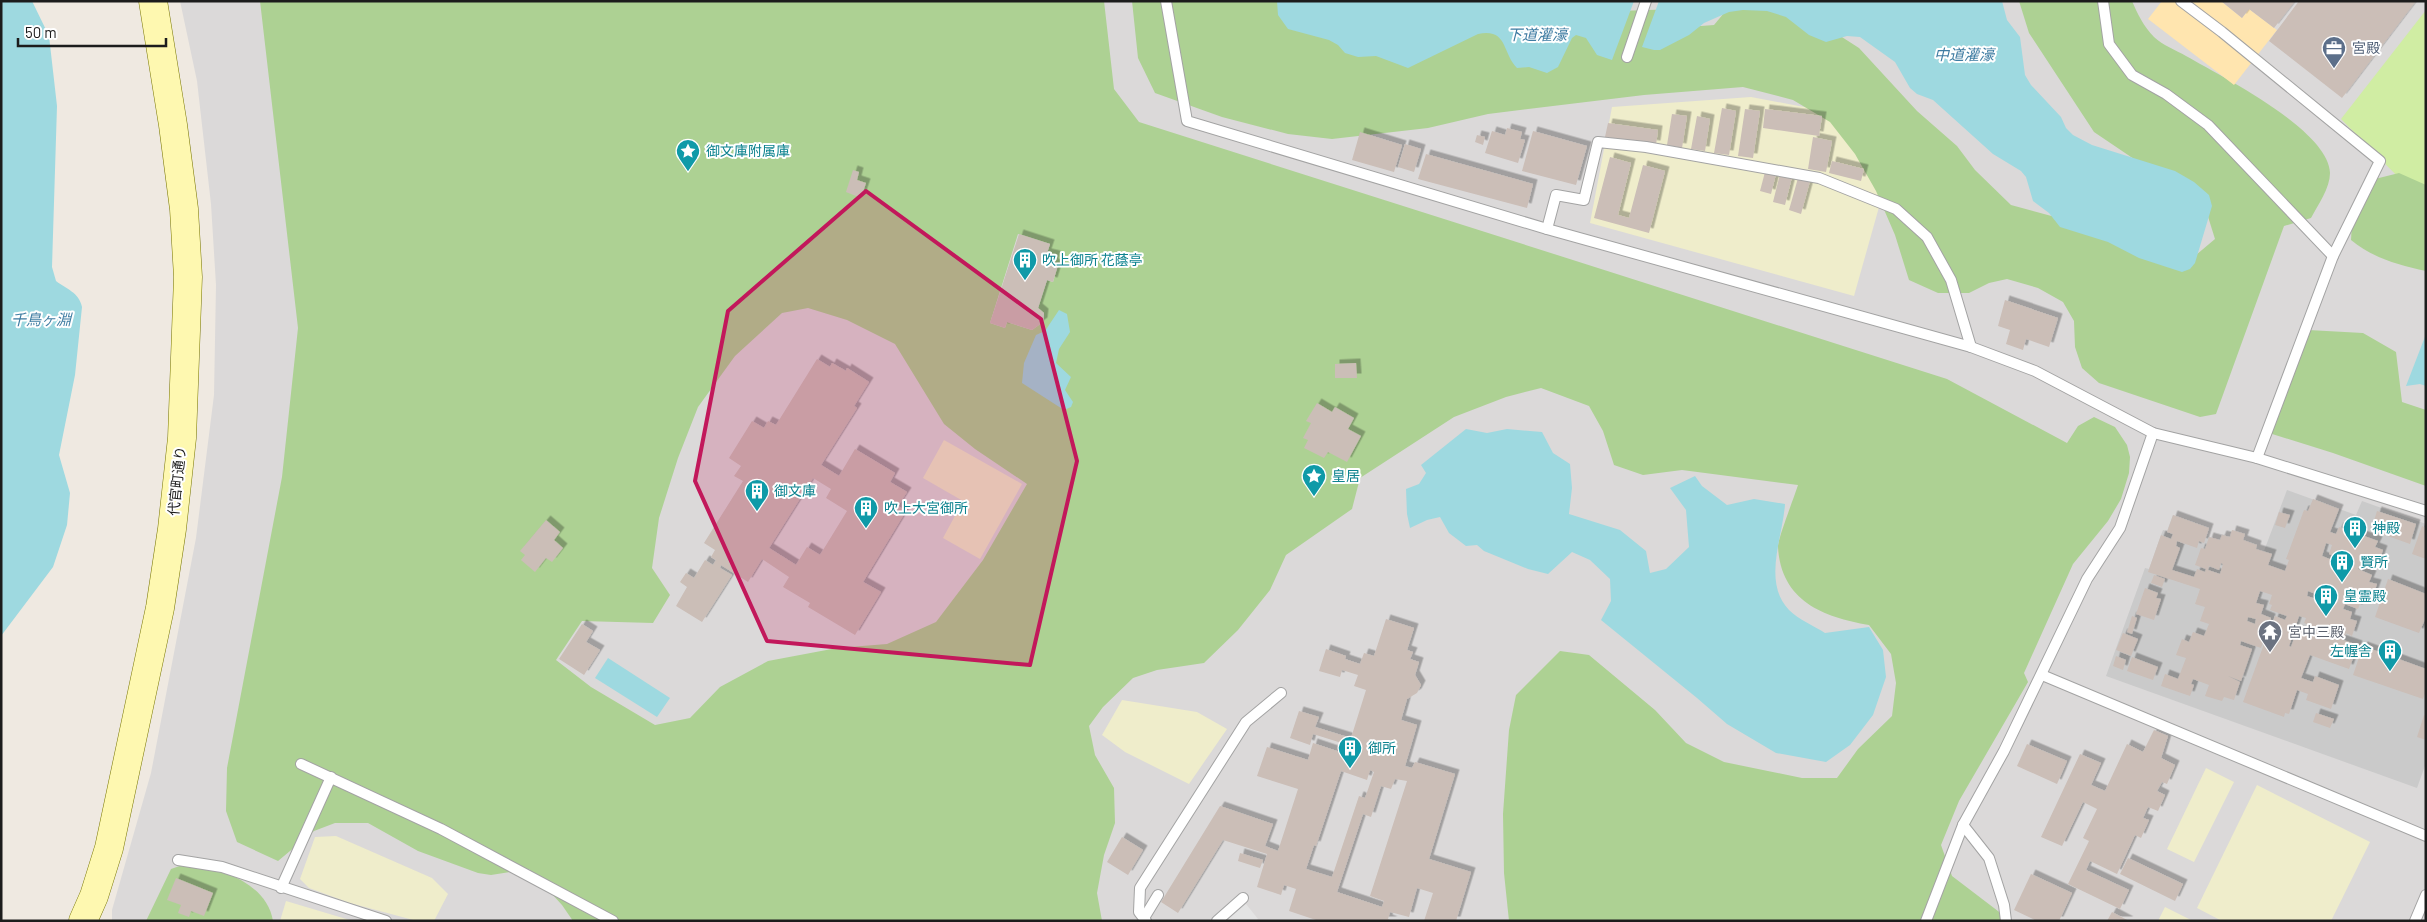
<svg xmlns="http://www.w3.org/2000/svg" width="2427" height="922" font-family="Barlow,'Noto Sans JP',sans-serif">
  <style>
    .residential { fill: #dbd9d9 }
    .religious { fill: #cacaca }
    .farmland { fill: #efedcb }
    .grass { fill: #d0eda3 }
    .forest { fill: #add193; fill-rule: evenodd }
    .sand { fill: #ffe5af }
    .parking { fill: #e4e4e4 }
    .water { fill: #9ed9e0 }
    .building { fill: #cbbeb7; fill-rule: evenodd; filter: url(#shadow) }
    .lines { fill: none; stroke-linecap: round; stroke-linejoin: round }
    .lane-casing { stroke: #a3a3a3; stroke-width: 12 }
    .secondary-casing { stroke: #777500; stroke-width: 29 }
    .lane { stroke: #fff; stroke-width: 10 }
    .secondary { stroke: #fef8b0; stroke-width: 28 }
    .marked { fill: #c2185b; fill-opacity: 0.2; stroke: #c2185b; stroke-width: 4; stroke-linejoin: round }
    .labels { text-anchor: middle; stroke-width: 4; stroke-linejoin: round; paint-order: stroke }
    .service-label { font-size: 14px; fill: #4e5e75; stroke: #fff; text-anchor: start }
    .culture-label { font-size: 14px; fill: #0d838f; stroke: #fff; text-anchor: start }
    .street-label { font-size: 14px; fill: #1c1c1c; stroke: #fff }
    .worship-label { font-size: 14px; fill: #5b616d; stroke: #fff; text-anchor: start }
    .water-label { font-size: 15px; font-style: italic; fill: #3e7ca2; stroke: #fff }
  </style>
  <defs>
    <filter id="shadow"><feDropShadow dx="4.5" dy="-4.5" stdDeviation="0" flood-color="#0004"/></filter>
  </defs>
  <rect width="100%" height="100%" fill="#efe9e1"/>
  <polygon class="residential" points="180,1 2426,1 2426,921 112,921 112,910 151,773 196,538 214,395 216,285 211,204 197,81"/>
  <polygon class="religious" points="2287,490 2356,515 2362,501 2426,524 2426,763 2417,788 2106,676 2145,568 2149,569 2161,535 2163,530 2167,531 2173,515 2209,528 2206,536 2220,540 2222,535 2230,537 2232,530 2245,534 2243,540 2257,545 2257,549 2264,551"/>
  <g class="farmland">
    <polygon points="1751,97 1825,111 1886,168 1879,207 1854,296 1590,223 1612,107"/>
    <polygon points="944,440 1022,484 980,559 943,538 963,501 923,478"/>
    <polygon points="1122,700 1197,712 1227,729 1189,784 1125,752 1102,735"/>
    <polygon points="2206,768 2234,782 2194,862 2167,849"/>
    <polygon points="2257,785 2370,842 2331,921 2222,921 2197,908"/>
    <polygon points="336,836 432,878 448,894 434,921 417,921 350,903 309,888 300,879 315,837"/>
    <polygon points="286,901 353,921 280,921"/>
    <polygon points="2165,907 2193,921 2158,921"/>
  </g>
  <polygon class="grass" points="2426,10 2426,199 2403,182 2341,119"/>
  <g class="forest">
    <path d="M260,1H1104L1114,89L1139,122L1947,379L2067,443L2078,426L2094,417L2115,427L2127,445L2130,457L2129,473L2121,499L2108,521L2073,564L2024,673L2028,682L1959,801L1941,845L1952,876L2011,921H1509L1504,873L1503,814L1509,730L1516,695L1560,651L1589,655L1655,710L1686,743L1724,762L1802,778H1837L1858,749L1892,716L1896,683L1891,654L1869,625C1823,617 1781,601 1778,547C1777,541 1795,495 1798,485L1682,470L1643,475L1614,465L1603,431L1589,406L1541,388L1506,397L1454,417L1360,478L1352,509L1286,555L1270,590L1238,630L1204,663L1157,670L1133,678L1103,707L1089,726L1095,755L1114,788L1115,823L1104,855L1097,893L1102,921H573L562,905L529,869L491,875L478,873L418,851L368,823H335L314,831L278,861L237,842L226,811L227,768L282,477L298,328ZM1018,234L1050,244L1047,253L1056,255L1054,263L1058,265L1053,282L1047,280L1038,308L1044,313L1043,322L1032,330L1007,322L1005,328L990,323ZM808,308L847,320L895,344L944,424L975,449L1027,484L983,560L936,622L887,644L837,648L768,661L720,687L690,718L655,725L591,687L556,660L582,621L653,623L670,595L652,568L659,518L678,458L698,407L735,356L782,313Z"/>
    <path d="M1132,1H1280L1619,11L1678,9L1688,27L1714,25L1734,1L1820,23L1859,48L1917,111L1957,146L1975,170L2011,205L2196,255L2215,239L2205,207L2094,132L2029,33L2019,1H2132C2137,13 2144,27 2154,37C2162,45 2176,50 2186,56C2221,76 2329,130 2330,173C2330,188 2318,205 2311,218L2284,226L2216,414L2200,417L2099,383L2082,368L2075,347L2074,321L2063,302L2038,288L2007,279L1989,283L1969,293H1938L1909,280L1895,235L1876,191L1855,154L1830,122L1793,100L1743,87L1644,95L1488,114L1428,128L1332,139L1288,134L1222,117L1155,93L1138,58Z"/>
    <path d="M2399,173L2426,185V271C2398,265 2373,258 2351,240L2352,222L2367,181Z"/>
    <polygon points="2308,330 2363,333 2396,352 2402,402 2426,410 2426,486 2333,453 2269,433"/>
    <path d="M194,861C225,872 267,884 273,921H146L171,869Z"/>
  </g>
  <polygon class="sand" points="2162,1 2221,1 2242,18 2249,9 2277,30 2234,85 2148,19"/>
  <polygon class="parking" points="1246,904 1258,919 1256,921 1226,921"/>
  <g class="water">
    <path d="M1,1H32L49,36L57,106L52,267L56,281C66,289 79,292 82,307L75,375L59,455L70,493L67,525L53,567L1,636Z"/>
    <path d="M1277,1H1634L1612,60L1597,55L1586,38L1576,35L1572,38L1558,67L1547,73L1529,67L1517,68C1502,53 1508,28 1478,34L1408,68L1376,56L1358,57L1345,53L1338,45L1329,40L1288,29L1278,15Z"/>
    <polygon points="1659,1 2002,1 2007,20 2020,37 2025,75 2031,85 2061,117 2066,128 2073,135 2092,145 2175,171 2194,182 2209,195 2212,206 2195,263 2190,269 2182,272 2139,258 2108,242 2060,227 2049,213 2033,201 2026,177 2021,171 1993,154 1933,100 1917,94 1910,88 1895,62 1860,37 1847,36 1826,42 1809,35 1786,17 1767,11 1743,10 1729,12 1704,23 1689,35 1660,50 1654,50 1642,47"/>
    <polygon points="1059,310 1067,314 1070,332 1059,349 1056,363 1071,377 1065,390 1073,402 1071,407 1064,410 1022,383 1024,363 1036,335 1045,331"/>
    <polygon points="2426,334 2426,386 2420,384 2406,386"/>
    <path d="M1466,429L1487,433L1507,429L1542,432L1553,453L1570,464L1572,488L1569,514L1620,530L1646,551L1650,573L1666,569L1689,547L1686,510L1670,488L1695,476L1702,486L1727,505L1754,499L1785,504C1783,537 1762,582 1789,610C1798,619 1814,626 1825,633L1869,627L1883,650L1886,677L1873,715L1850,745L1826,762L1776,753L1727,724L1697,698L1601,620L1611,601L1610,579L1590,560L1572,552L1548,574L1528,569L1484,551L1477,545L1466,546L1449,533L1440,517L1427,520L1410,528L1407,514L1406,489L1419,484L1426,473L1421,465Z"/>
    <polygon points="608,658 670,698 657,717 595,678"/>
  </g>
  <g class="building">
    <polygon points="2221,1 2295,1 2274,28 2249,9 2242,18"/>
    <polygon points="2299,1 2416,1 2342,98 2269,41"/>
    <polygon points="1722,108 1736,111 1729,155 1714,153"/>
    <polygon points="1745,109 1760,111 1753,158 1738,156"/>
    <polygon points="1765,109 1822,116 1819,136 1763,128"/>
    <polygon points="1672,114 1687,116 1682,148 1667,145"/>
    <polygon points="1697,116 1710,119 1705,151 1691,149"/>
    <polygon points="1608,123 1658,130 1656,145 1605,137"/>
    <polygon points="1507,128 1522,132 1520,139 1525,140 1518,163 1485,153 1492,131 1505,135"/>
    <polygon points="1533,131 1587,146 1576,185 1522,171"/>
    <polygon points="1360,132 1402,145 1394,172 1352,160"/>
    <polygon points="1477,135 1485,137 1483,145 1475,142"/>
    <polygon points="1813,137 1832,141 1826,172 1808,169"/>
    <polygon points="1405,144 1421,149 1414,172 1398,167"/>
    <polygon points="1426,154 1533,184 1527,208 1418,179"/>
    <polygon points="1610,157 1631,163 1618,215 1629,218 1643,165 1665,171 1649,233 1594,218"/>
    <polygon points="1832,161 1864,169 1861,181 1829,173"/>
    <polygon points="853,170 859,172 857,180 866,183 861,198 846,192"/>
    <polygon points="1765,172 1776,174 1771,194 1760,191"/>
    <polygon points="1780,174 1792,177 1785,205 1773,202"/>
    <polygon points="1798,178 1810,181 1801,214 1789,210"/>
    <polygon points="1019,234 1050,244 1047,253 1056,255 1054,263 1058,265 1053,282 1047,280 1038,308 1044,313 1043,322 1032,330 1007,322 1005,328 990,323"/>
    <polygon points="2005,300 2058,318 2049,347 2026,339 2023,350 2006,344 2010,330 1998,326"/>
    <path d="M817,359L830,367L832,363L846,371L847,368L869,382L854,406L857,408L821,465L839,476L855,449L895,473L890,482L907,492L898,506L906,511L863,582L881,592L855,635L808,607L810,603L783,587L789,577L762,559L748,582L721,565L720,568L732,575L702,622L676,606L687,587L680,582L686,573L694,578L705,560L713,565L716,560L711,557L715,550L704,543L743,481L734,476L741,466L729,458L752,421L764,428L768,421L776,425ZM813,478L831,489L826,498L847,511L820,555L807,547L796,565L769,548Z"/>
    <polygon points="1356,363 1357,378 1335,378 1335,364"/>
    <polygon points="1317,403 1332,412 1335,407 1354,418 1348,429 1361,436 1347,462 1328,452 1324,458 1304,448 1308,440 1303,438 1311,423 1306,421"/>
    <path d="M2313,499L2339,509L2330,532L2336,534L2339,527L2378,541L2375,547L2383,550L2378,564L2371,561L2369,568L2360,565L2358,569L2372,575L2369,582L2377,584L2370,604L2361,601L2358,609L2345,604L2343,609L2352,612L2350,619L2357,621L2352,636L2346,633L2344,638L2304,623L2306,618L2299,616L2289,646L2291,647L2297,631L2311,636L2314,630L2358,645L2349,669L2310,655L2301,678L2313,682L2315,676L2339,685L2331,709L2306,700L2308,694L2297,690L2289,714L2285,713L2284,717L2243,702L2264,644L2265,645L2267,638L2265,637L2261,648L2241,641L2240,645L2252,649L2241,681L2228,676L2240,682L2234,700L2224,697L2222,701L2205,696L2209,685L2193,679L2191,684L2194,685L2190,696L2161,686L2165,674L2178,679L2186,658L2176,655L2182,639L2189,642L2193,632L2204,636L2209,624L2200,621L2205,607L2195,604L2200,589L2148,572L2161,535L2171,539L2173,534L2167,532L2173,515L2209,528L2204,543L2199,541L2197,548L2177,541L2176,546L2180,548L2172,570L2194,577L2197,569L2205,572L2206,569L2195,565L2201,548L2205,549L2209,537L2220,540L2222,535L2230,537L2232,530L2245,534L2243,540L2257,545L2256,549L2272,554L2268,565L2285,571L2289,560L2286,559L2304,510L2308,511ZM2326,543L2332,545L2329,554L2338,557L2337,562L2322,556ZM2221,563L2223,564L2220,574L2208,570L2209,566L2219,570ZM2260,591L2272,595L2269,604L2272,605L2270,610L2287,616L2285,620L2275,616L2270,630L2268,629L2271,618L2261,614L2264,605L2256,603ZM2308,591L2324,597L2322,601L2307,596ZM2248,617L2256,619L2255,624L2247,621Z"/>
    <polygon points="2377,511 2416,524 2410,544 2371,530"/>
    <polygon points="2279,512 2290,515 2285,528 2275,525"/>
    <polygon points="546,520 560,532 554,540 563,548 552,562 546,558 535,572 521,560 525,555 520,551"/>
    <polygon points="2422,526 2426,528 2426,559 2412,554"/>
    <polygon points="2154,575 2165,579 2162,587 2151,583"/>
    <polygon points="2388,579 2426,594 2426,617 2419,633 2375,617"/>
    <polygon points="2145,588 2158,593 2156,598 2161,599 2154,620 2136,614"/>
    <polygon points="2132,616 2137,618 2132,634 2127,632"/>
    <path d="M1386,619L1414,628L1407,650L1413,652L1410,659L1419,662L1415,675L1421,685L1417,693L1407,699L1401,720L1417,725L1405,766L1412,768L1415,762L1455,774L1429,859L1471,872L1456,921H1424L1433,893L1417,888L1409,917L1390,912L1388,919L1393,921H1319L1289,911L1296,889L1284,885L1281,895L1257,887L1267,854L1223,840L1178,913L1161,902L1220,806L1273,824L1265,846L1278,851L1298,789L1257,776L1267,747L1308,760L1313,743L1346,754L1348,745L1313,734L1310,745L1290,738L1299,711L1319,717L1315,727L1351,738L1366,690L1354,686L1358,675L1342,670L1340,677L1319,671L1326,649L1346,656L1345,659L1360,664L1364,653L1374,656ZM1370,770L1374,772L1365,798L1359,796L1332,877L1306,869L1314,845L1316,846L1341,771L1367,780ZM1395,779L1407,781L1370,896L1384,901L1382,907L1337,892L1363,814L1371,817L1381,786L1391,789Z"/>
    <polygon points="582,624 593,631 586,642 600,650 584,675 559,659"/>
    <polygon points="2123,633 2138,639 2131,656 2116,650"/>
    <polygon points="2363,646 2426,669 2426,691 2423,699 2353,675"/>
    <polygon points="2116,656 2126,660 2123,670 2113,666"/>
    <polygon points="2132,657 2158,667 2153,680 2127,671"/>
    <polygon points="2316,713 2334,719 2330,728 2313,722"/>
    <polygon points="2424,715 2426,716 2426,740 2417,737"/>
    <polygon points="2154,730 2168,736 2161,758 2175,765 2167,784 2162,782 2157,791 2165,795 2158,811 2148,807 2143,818 2149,820 2141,838 2135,835 2117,874 2090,861 2086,870 2129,890 2120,909 2068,884 2089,841 2083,838 2097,809 2083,802 2062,846 2041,837 2080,754 2101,763 2091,785 2105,791 2127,744 2143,752"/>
    <polygon points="2027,744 2067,761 2057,784 2017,766"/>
    <polygon points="1122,837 1143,850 1128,875 1107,862"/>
    <polygon points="1240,853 1263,860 1260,868 1238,861"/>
    <polygon points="2128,858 2183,884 2175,901 2120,874"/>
    <polygon points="2031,874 2072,893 2059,921 2037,921 2014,910"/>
    <polygon points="176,878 213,893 204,916 191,911 189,917 178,913 181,905 167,900"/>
    <polygon points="2112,912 2129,921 2107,921"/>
  </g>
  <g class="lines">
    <g class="lane-casing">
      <g id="lane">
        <polyline points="1166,1 1187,121 1547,229 1971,347 2035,371 2153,433 2257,458 2426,511"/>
        <polyline points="2103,1 2109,44 2132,75 2166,94 2208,125 2333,256"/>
        <polyline points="2181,1 2222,32 2380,161 2333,256 2257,458"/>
        <polyline points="1627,57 1646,1"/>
        <polyline points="1547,229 1556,195 1584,200 1598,142 1646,147 1819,178 1896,209 1927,237 1951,280 1971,347"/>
        <polyline points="2042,675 2426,836"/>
        <polyline points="301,764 441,829 613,921"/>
        <polyline points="1963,825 1989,858 2004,905 2006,921"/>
        <polyline points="178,860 222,867 386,921"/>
        <polyline points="281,888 331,777"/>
        <polyline points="1144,918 1158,895"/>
        <polyline points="1146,921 1139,912 1140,888 1246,722 1281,693"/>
        <polyline points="1217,921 1243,898"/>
        <polyline points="1926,921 1963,825 2004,751 2087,579 2120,528 2153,433"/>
        <polyline points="2415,921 2426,895"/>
      </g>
    </g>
    <g class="secondary-casing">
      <polyline id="secondary" points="83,921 94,896 109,848 160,608 172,529 182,438 188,277 184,209 173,125 153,1"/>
    </g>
    <use href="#lane" class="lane"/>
    <use href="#secondary" class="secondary"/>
  </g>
  <path class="marked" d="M866,191L1041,319L1077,461L1030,665L767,641L695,481L728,311Z"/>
  <defs>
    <g id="office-pin" transform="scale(1.25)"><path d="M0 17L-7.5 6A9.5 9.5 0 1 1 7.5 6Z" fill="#5c6f8a" stroke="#fff"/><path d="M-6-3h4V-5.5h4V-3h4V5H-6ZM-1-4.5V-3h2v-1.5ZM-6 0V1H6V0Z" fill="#fff"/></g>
    <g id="sight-pin" transform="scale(1.25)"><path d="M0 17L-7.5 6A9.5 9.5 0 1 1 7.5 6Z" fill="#0f9aa8" stroke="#fff"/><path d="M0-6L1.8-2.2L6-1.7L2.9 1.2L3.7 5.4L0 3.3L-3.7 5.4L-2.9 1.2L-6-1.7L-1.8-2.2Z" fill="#fff"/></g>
    <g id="building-pin" transform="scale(1.25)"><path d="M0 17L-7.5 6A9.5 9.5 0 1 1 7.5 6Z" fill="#0f9aa8" stroke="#fff"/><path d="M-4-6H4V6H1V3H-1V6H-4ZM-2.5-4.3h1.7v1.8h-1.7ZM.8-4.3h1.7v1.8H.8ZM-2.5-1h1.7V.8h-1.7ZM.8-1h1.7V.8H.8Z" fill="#fff"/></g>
    <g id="temple-pin" transform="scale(1.25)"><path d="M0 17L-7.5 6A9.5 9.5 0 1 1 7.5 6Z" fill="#6b7280" stroke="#fff"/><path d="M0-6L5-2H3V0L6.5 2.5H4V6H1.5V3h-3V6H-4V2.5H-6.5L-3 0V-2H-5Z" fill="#fff"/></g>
  </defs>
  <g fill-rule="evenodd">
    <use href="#office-pin" x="2334" y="48"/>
    <use href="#sight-pin" x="688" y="151"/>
    <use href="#building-pin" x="1025" y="260"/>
    <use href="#sight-pin" x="1314" y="476"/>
    <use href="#building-pin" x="757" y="491"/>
    <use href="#building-pin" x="866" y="508"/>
    <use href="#building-pin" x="2355" y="528"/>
    <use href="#building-pin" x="2342" y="562"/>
    <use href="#building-pin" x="2326" y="596"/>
    <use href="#temple-pin" x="2270" y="632"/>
    <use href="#building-pin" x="2390" y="651"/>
    <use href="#building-pin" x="1350" y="748"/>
  </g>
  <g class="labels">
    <g class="service-label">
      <text x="2352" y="53">宮殿</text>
    </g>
    <g class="culture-label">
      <text x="706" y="156">御文庫附属庫</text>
      <text x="1042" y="265">吹上御所 花蔭亭</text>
      <text x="1332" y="481">皇居</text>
      <text x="774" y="496">御文庫</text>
      <text x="884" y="513">吹上大宮御所</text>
      <text x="2372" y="533">神殿</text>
      <text x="2360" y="567">賢所</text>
      <text x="2344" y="601">皇霊殿</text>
      <text x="2372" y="656" text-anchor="end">左幄舎</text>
      <text x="1368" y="753">御所</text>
    </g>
    <g class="street-label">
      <text transform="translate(177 481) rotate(-84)" y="5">代官町通り</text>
    </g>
    <g class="worship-label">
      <text x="2288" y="637">宮中三殿</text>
    </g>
    <g class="water-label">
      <text x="1537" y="40">下道灌濠</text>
      <text x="1964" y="60">中道灌濠</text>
      <text x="41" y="325">千鳥ヶ淵</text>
    </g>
  </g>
  <rect width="2427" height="922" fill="none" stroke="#1c1c1c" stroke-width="5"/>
  <path d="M18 38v8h148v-8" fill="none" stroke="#1c1c1c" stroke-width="2.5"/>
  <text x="25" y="38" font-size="15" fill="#1c1c1c" stroke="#ffffff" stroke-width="4" paint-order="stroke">50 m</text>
</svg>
